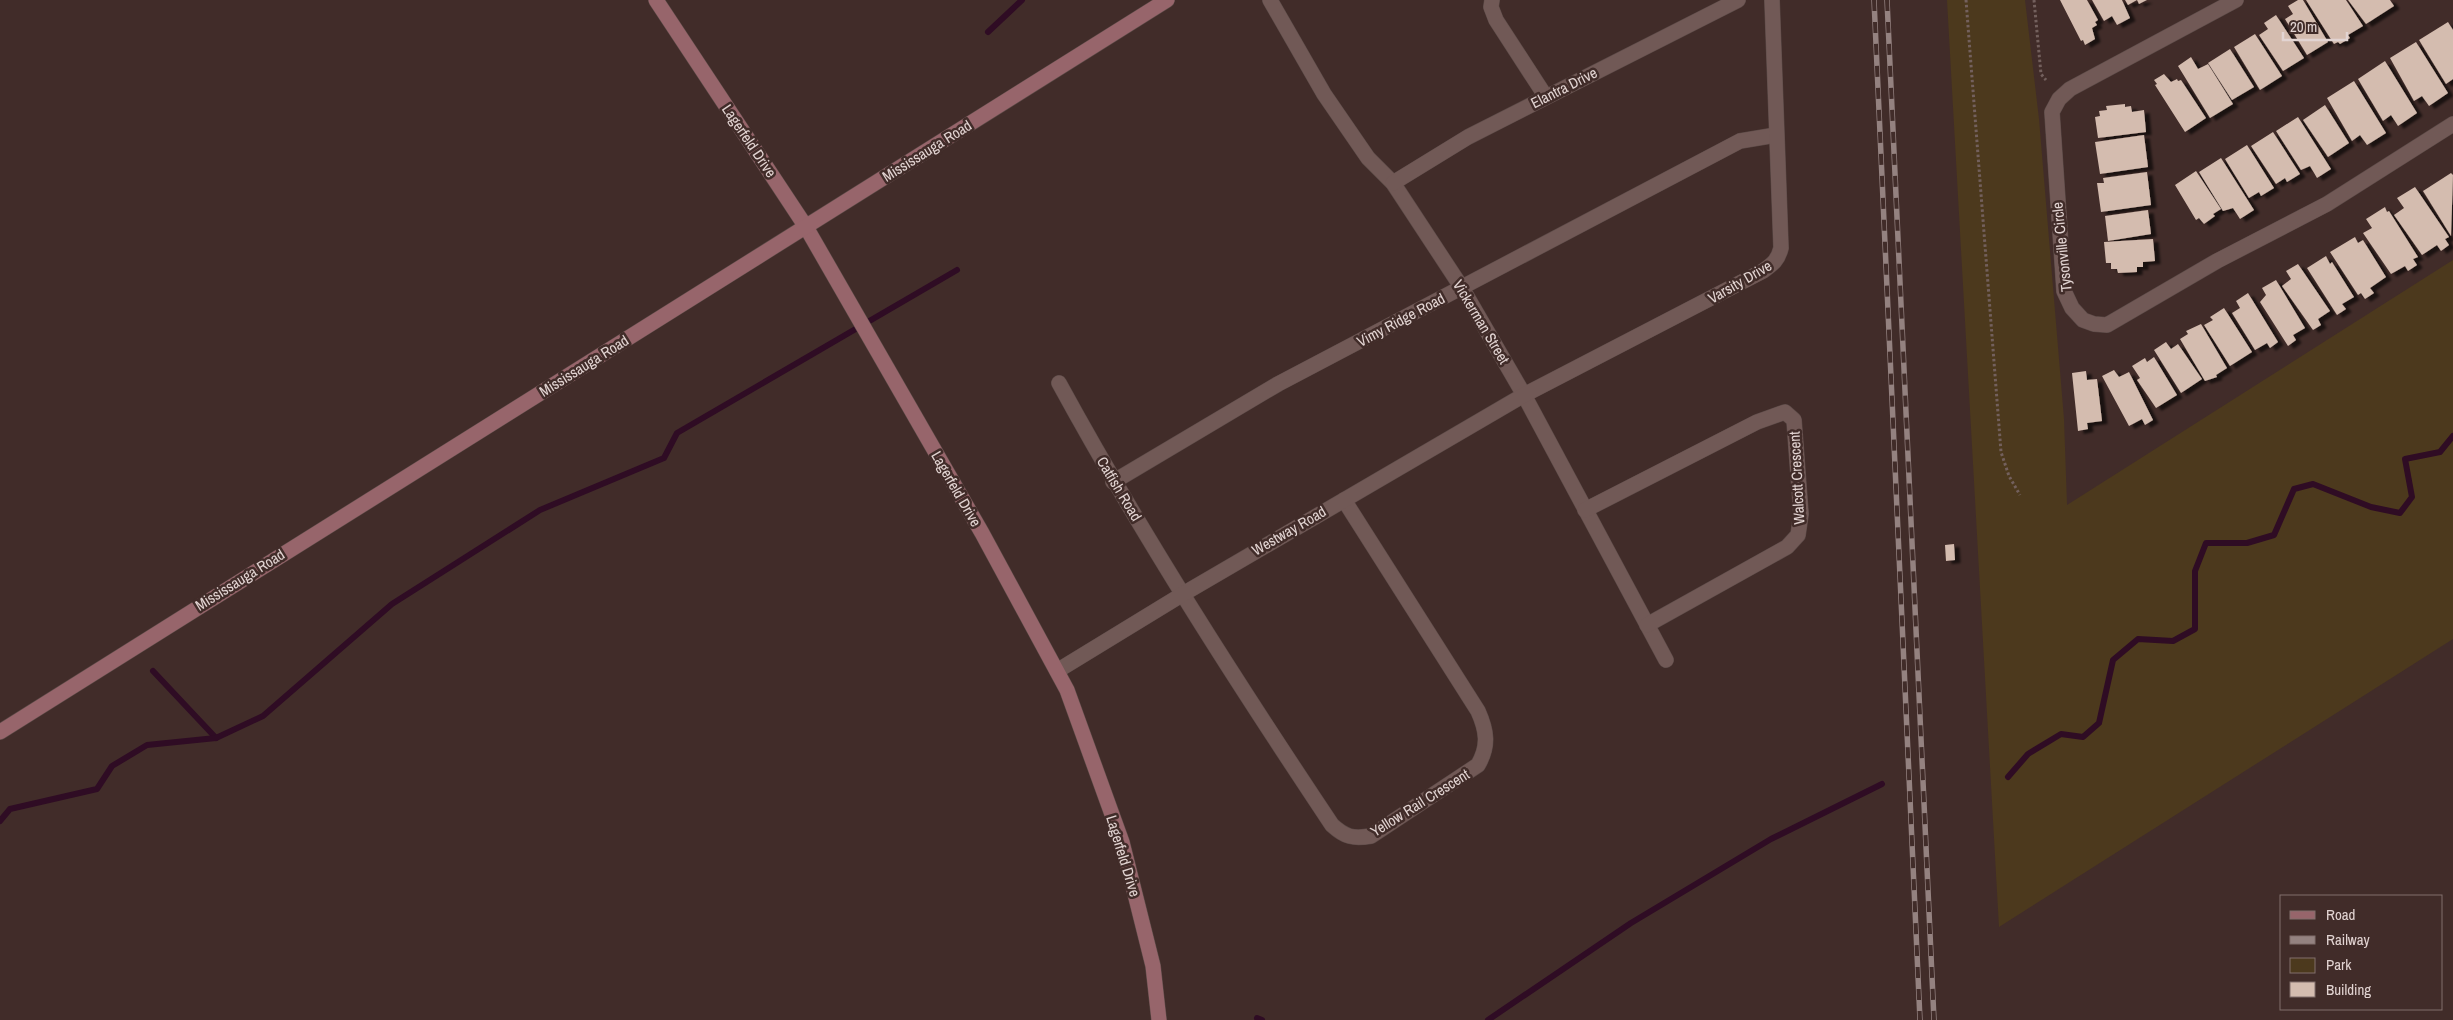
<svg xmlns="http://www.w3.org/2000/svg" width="2453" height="1020" font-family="'Archivo Narrow',sans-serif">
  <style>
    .green { fill: #4c391d }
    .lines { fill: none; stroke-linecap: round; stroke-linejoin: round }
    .stream { stroke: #2f0c24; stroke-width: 6 }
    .building { fill: #d4bcaf; filter: url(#shadow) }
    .street-casing { stroke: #5b4a47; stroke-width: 16 }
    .secondary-casing { stroke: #5b4a47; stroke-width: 16 }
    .path { stroke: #73605d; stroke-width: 3; stroke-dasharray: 2.5 2.5; stroke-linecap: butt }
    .street { stroke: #715956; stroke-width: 15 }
    .secondary { stroke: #97656b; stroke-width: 15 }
    .rail-casing { stroke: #948280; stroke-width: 5.5 }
    .rail { stroke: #412c29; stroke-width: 4; stroke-dasharray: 11; stroke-linecap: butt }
    .labels { text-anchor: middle; stroke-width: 5; stroke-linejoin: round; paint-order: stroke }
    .street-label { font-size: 15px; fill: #e2d4d2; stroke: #412c29 }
  </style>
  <defs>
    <filter id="shadow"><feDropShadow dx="5.5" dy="3" stdDeviation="1" flood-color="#0009"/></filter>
  </defs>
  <rect width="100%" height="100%" fill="#412c29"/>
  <polygon class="green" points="1947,0 2025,0 2039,119 2064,419 2067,505 2453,260 2453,639 1999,927"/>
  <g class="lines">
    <g class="stream">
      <polyline points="988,32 1022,0"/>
      <polyline points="153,671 216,738"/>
      <polyline points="2008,777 2028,754 2061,734 2083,737 2099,723 2113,660 2138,639 2173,641 2195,629 2195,571 2206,543 2247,543 2274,535 2294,489 2313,484 2371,507 2400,513 2412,497 2405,459 2440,452 2453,436"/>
      <polyline points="0,821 10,809 97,789 112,766 147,745 216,738 263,716 392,604 540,510 664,458 677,433 957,270"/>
      <polyline points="1257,1018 1262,1020"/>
      <polyline points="1488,1020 1631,923 1771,839 1882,784"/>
    </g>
  </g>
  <g class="building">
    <polygon points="2060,0 2087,0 2098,20 2095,22 2097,25 2092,28 2095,39 2085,45 2083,40 2081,41"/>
    <polygon points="2092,0 2122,0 2130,18 2117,25 2112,16 2104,21"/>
    <polygon points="2125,0 2147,0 2139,4 2137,0 2128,5"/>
    <polygon points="2298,0 2303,0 2328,42 2307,55 2285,19 2293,14 2288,6"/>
    <polygon points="2306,0 2346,0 2363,26 2348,35 2350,38 2340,44 2338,42 2334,44"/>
    <polygon points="2348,0 2390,0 2394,6 2366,24"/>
    <polygon points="2276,15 2304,58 2283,71 2259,35 2268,29 2264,23"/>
    <polygon points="2448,22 2453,30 2453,79 2446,84 2419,40"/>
    <polygon points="2255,34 2282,76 2260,90 2234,47"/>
    <polygon points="2416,42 2448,93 2429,106 2422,96 2414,101 2390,58"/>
    <polygon points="2230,49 2254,87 2232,100 2208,63"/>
    <polygon points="2191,57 2198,69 2208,64 2233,104 2210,118 2178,66"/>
    <polygon points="2385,61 2417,113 2398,126 2391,115 2383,121 2358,79"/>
    <polygon points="2164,74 2171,82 2177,79 2178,81 2181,80 2206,118 2185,132 2155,85 2157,84 2154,80"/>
    <polygon points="2354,81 2386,133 2367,145 2360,135 2352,141 2327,98"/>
    <polygon points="2125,104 2125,107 2131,106 2132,112 2144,110 2146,132 2098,138 2095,117 2100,116 2099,111 2107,110 2106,106"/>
    <polygon points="2325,105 2349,143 2328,157 2303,120"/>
    <polygon points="2298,117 2331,169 2317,178 2310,166 2301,170 2276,131"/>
    <polygon points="2273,132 2300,174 2287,182 2285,178 2276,184 2251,146"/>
    <polygon points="2144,135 2148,167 2100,174 2095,142"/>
    <polygon points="2247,145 2274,188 2261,196 2259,192 2249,198 2225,159"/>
    <polygon points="2221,158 2254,210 2240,219 2233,208 2223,211 2199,172"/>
    <polygon points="2196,171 2221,209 2213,214 2215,216 2204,224 2199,218 2196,220 2175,185"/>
    <polygon points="2147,172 2151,205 2101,212 2097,183 2104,183 2103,178"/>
    <polygon points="2451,173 2453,175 2451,236 2423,191"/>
    <polygon points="2415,187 2449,237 2445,239 2449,245 2441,251 2437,245 2422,255 2394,215 2404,208 2397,198"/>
    <polygon points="2385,207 2387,212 2389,211 2418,257 2413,259 2417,265 2408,271 2405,266 2391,274 2363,233 2372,228 2366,219"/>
    <polygon points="2148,210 2151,234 2108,241 2105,216"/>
    <polygon points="2355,237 2358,243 2363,240 2386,277 2370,288 2374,293 2365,299 2361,293 2358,295 2330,252"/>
    <polygon points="2153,239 2155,261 2143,262 2143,267 2137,267 2137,272 2118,273 2117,269 2111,269 2111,263 2106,263 2104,242"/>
    <polygon points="2326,256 2330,264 2332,262 2354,297 2342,304 2346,309 2337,315 2307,268"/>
    <polygon points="2298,264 2330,311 2318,319 2321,325 2313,330 2282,286 2291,279 2286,271"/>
    <polygon points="2276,280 2305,328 2293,335 2296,340 2288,346 2260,302 2266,295 2262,288"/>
    <polygon points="2248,293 2278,342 2270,348 2267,343 2255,350 2232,313 2240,308 2236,301"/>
    <polygon points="2224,308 2252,352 2230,366 2204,325 2213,320 2210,317"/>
    <polygon points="2201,324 2227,368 2216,375 2217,377 2205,381 2180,339 2188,334 2186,331"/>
    <polygon points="2166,342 2171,349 2178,344 2202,379 2181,393 2154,350"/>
    <polygon points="2154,357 2177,395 2156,408 2137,380 2140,378 2132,366 2145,358 2147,362"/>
    <polygon points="2114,370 2119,377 2129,372 2153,420 2145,425 2142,419 2129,426 2102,376"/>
    <polygon points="2086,371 2087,380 2097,379 2102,421 2087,423 2088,429 2078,431 2072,373"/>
    <polygon points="1954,544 1955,560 1946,561 1945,545"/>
  </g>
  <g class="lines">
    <g class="street-casing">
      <g id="street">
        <polyline points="1270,0 1324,94 1368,158 1393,183 1462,288 1524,395 1666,660"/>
        <polyline points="1492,0 1491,7 1496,20 1546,97"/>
        <polyline points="2236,0 2070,89 2059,99 2052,112 2064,291 2072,308 2083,320 2094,324 2107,325 2217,261 2327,204 2453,124"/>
        <polyline points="1393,183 1468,137 1738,0"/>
        <path d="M1059,383C1142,535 1236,681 1332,825C1345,837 1353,839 1371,836L1478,765C1489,746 1487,731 1478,711L1344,500"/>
        <polyline points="1113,482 1278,384 1740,141 1776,135"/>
        <polyline points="1585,510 1757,422 1785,412 1794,420 1801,514 1798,535 1787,547 1647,625"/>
        <path d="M1057,671L1183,594L1524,395L1763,271C1773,264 1778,260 1781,248L1772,0"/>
      </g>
    </g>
    <g class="secondary-casing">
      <g id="secondary">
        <polyline points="656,0 806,227 982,533 1067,690 1122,842 1153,966 1159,1020"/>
        <polyline points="0,732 1167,0"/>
      </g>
    </g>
    <g class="path">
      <polyline points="1966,0 2001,452 2009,476 2020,495"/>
      <polyline points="2034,0 2041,74 2046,80"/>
    </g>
    <use href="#street" class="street"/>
    <use href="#secondary" class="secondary"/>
    <g class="rail-casing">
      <g id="rail">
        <polyline points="1874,0 1920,1020"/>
        <polyline points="1887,0 1934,1020"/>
      </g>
    </g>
    <use href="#rail" class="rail"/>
  </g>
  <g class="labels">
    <g class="street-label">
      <text transform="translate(1564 88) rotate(-27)" y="5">Elantra Drive</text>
      <text transform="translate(749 141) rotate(56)" y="5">Lagerfeld Drive</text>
      <text transform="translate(927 151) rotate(-32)" y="5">Mississauga Road</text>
      <text transform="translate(2062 247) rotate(-96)" y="5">Tysonville Circle</text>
      <text transform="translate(1740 282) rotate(-30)" y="5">Varsity Drive</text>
      <text transform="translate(1401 320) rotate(-28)" y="5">Vimy Ridge Road</text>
      <text transform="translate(1481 322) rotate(59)" y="5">Vickerman Street</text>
      <text transform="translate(584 366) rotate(-32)" y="5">Mississauga Road</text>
      <text transform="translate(1797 478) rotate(-93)" y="5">Walcott Crescent</text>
      <text transform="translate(956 489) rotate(60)" y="5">Lagerfeld Drive</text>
      <text transform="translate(1119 489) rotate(59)" y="5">Catfish Road</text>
      <text transform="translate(1289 531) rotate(-30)" y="5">Westway Road</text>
      <text transform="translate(240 580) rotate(-32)" y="5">Mississauga Road</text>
      <text transform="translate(1420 803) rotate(-32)" y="5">Yellow Rail Crescent</text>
      <text transform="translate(1123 856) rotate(73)" y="5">Lagerfeld Drive</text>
    </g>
  </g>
  <rect x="2280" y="895" width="162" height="115" fill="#412c29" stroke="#816f6d"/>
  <rect x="2290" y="911" width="25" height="8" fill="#97656b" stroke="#816f6d"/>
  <text x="2326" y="920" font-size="15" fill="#e2d4d2">Road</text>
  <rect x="2290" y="936" width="25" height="8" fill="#948280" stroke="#816f6d"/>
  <text x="2326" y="945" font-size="15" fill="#e2d4d2">Railway</text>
  <rect x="2290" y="958" width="25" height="15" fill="#4c391d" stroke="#816f6d"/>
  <text x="2326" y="970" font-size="15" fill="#e2d4d2">Park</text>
  <rect x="2290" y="982" width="25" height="15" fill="#d4bcaf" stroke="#816f6d"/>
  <text x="2326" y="995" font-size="15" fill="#e2d4d2">Building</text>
  <path d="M2283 32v8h64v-8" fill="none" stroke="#e2d4d2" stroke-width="2.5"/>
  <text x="2290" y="32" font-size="15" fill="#e2d4d2" stroke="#412c29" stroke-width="4" paint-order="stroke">20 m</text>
</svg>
